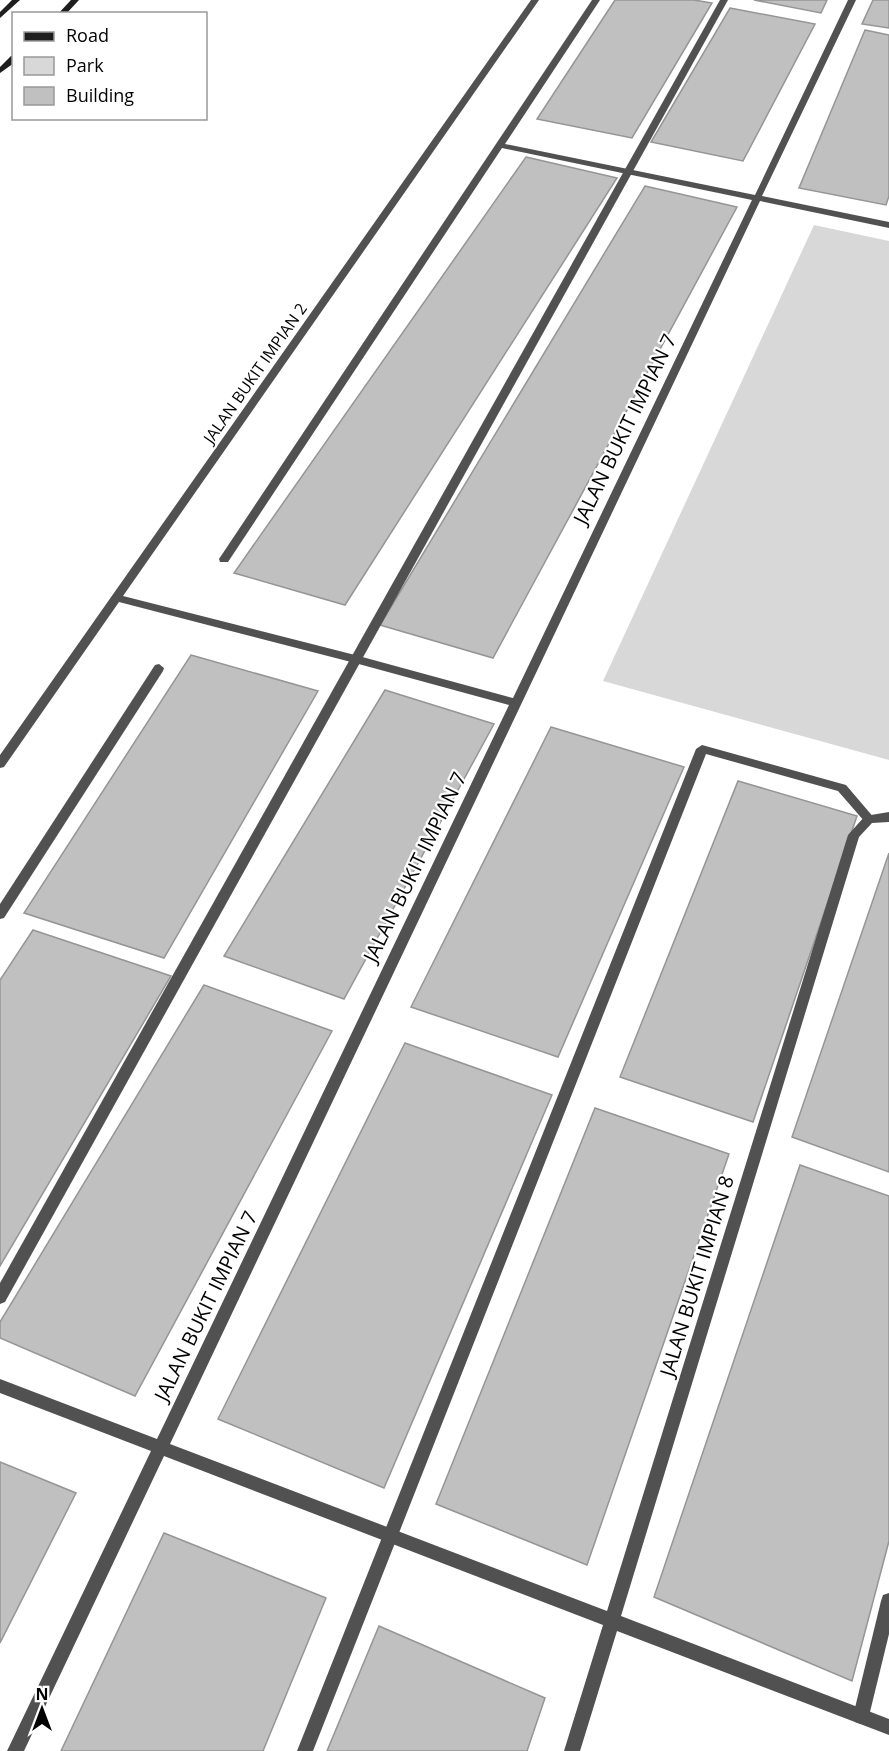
<svg xmlns="http://www.w3.org/2000/svg" width="889" height="1751" font-family="'Open Sans',sans-serif">
  <style>
    .green { fill: #d8d8d8 }
    .building { fill: #c0c0c0; stroke: #959595; stroke-width: 1.5 }
    .lines { fill: none; stroke-linecap: round; stroke-linejoin: round }
    .service { fill: #515151; fill-rule: evenodd }
    .minor { fill: #515151; fill-rule: evenodd }
    .secondary { fill: #1e1e1e; fill-rule: evenodd }
    .labels { text-anchor: middle; stroke-width: 4.5; stroke-linejoin: round; paint-order: stroke }
    .far-street-label { font-size: 16px; fill: #000; stroke: #fff }
    .street-label { font-size: 20px; fill: #000; stroke: #fff }
  </style>
  <rect width="100%" height="100%" fill="#fff"/>
  <polygon class="green" points="814,225 889,241 889,760 603,681"/>
  <g class="building">
    <polygon points="615,0 694,0 712,3 632,138 537,119"/>
    <polygon points="754,0 827,0 821,13"/>
    <polygon points="873,0 889,0 889,28 862,24"/>
    <polygon points="730,8 815,24 743,161 651,142"/>
    <polygon points="865,30 889,35 889,196 886,205 799,188"/>
    <polygon points="526,157 617,178 345,605 234,573"/>
    <polygon points="645,186 737,207 493,658 380,625"/>
    <polygon points="191,655 318,691 164,958 24,913"/>
    <polygon points="385,690 494,724 344,999 224,956"/>
    <polygon points="551,727 684,767 558,1057 411,1007"/>
    <polygon points="738,781 857,816 753,1122 620,1077"/>
    <polygon points="889,853 889,1172 792,1137"/>
    <polygon points="33,930 171,976 0,1266 0,980"/>
    <polygon points="204,985 332,1031 135,1396 0,1338 0,1322"/>
    <polygon points="405,1043 552,1095 384,1488 218,1419"/>
    <polygon points="595,1108 729,1154 587,1565 436,1504"/>
    <polygon points="800,1165 889,1196 889,1541 852,1681 654,1597"/>
    <polygon points="0,1462 76,1493 0,1643"/>
    <polygon points="164,1533 326,1598 263,1751 61,1751"/>
    <polygon points="379,1626 545,1698 527,1751 327,1751"/>
  </g>
  <g class="lines">
    <g class="service">
      <polygon points="720,0 728,0 5,1302 0,1304 0,1283"/>
      <polygon points="702,745 846,785 875,819 869,824 865,822 838,791 706,754 313,1751 297,1751 696,749"/>
      <polygon points="889,1593 889,1634 869,1716 867,1722 861,1724 855,1722 853,1716 881,1601 883,1595"/>
    </g>
    <g class="minor">
      <polygon points="531,0 539,0 123,596 355,655 513,698 752,200 502,148 228,562 220,562 219,559 592,0 600,0 505,144 755,195 848,0 856,0 762,196 889,222 889,228 760,201 170,1444 607,1611 848,835 865,816 889,812 889,822 872,823 859,837 621,1616 889,1719 889,1735 617,1631 580,1751 564,1751 603,1625 164,1456 24,1751 7,1751 151,1451 0,1393 0,1379 157,1439 509,705 355,663 119,602 4,767 0,768 0,755"/>
      <polygon points="159,664 164,668 163,671 4,918 0,919 0,904 155,665"/>
    </g>
    <g class="secondary">
      <polygon points="12,0 20,0 0,18 0,12"/>
      <polygon points="71,0 79,0 66,14 58,14"/>
      <polygon points="11,56 14,56 14,63 0,73 0,67"/>
    </g>
  </g>
  <g class="labels">
    <g class="far-street-label">
      <text transform="translate(255 373) rotate(-55)" y="6">JALAN BUKIT IMPIAN 2</text>
    </g>
    <g class="street-label">
      <text transform="translate(625 429) rotate(-64)" y="7">JALAN BUKIT IMPIAN 7</text>
      <text transform="translate(415 867) rotate(-64)" y="7">JALAN BUKIT IMPIAN 7</text>
      <text transform="translate(697 1276) rotate(-73)" y="7">JALAN BUKIT IMPIAN 8</text>
      <text transform="translate(206 1306) rotate(-64)" y="7">JALAN BUKIT IMPIAN 7</text>
    </g>
  </g>
  <rect x="12" y="12" width="195" height="108" fill="#ffffff" stroke="#999999" stroke-width="1.5"/>
  <rect x="24" y="32" width="30" height="9" fill="#1e1e1e" stroke="#999999" stroke-width="1.5"/>
  <text x="66" y="42" font-size="18" fill="#000000">Road</text>
  <rect x="24" y="57" width="30" height="18" fill="#d8d8d8" stroke="#999999" stroke-width="1.5"/>
  <text x="66" y="72" font-size="18" fill="#000000">Park</text>
  <rect x="24" y="87" width="30" height="18" fill="#c0c0c0" stroke="#999999" stroke-width="1.5"/>
  <text x="66" y="102" font-size="18" fill="#000000">Building</text>
  <g transform="translate(42 1709)" stroke="#ffffff" stroke-width="4.5" paint-order="stroke">
  <path d="M0-4.5L10 22L0 15L-10 22Z" fill="#000000"/>
  <text y="-9" font-size="16" font-weight="bold" text-anchor="middle" fill="#000000">N</text>
  </g>
</svg>
